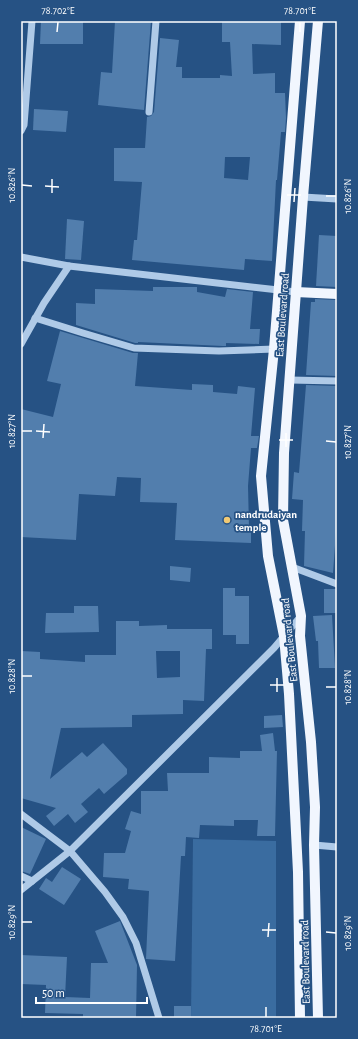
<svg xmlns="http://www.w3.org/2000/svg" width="358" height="1039" font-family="'Alegreya Sans',sans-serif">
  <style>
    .green { fill: #3a6ca0 }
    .building { fill: #527ead; fill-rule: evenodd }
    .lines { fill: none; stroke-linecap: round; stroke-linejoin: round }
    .minor { stroke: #afcae7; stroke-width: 7 }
    .major { stroke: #f1f6fe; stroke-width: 10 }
    .ticks { fill: none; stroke: #fff; stroke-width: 1.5 }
    .poi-dot { fill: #f1c974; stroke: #265284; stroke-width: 1.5 }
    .labels { text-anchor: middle; stroke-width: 3.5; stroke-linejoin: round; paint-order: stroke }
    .street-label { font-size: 11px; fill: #fff; stroke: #265284 }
    .poi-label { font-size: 11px; font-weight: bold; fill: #fff; stroke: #265284; text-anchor: start }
    .neatline { fill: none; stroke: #fff; stroke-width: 1.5 }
    .ticks-label { font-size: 10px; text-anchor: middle; fill: #fff }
  </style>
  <rect width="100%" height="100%" fill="#265284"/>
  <polygon class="green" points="193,839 276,841 276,1018 191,1018"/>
  <g class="building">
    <polygon points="41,21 83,21 83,44 40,44"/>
    <polygon points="115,21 151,21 144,110 98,105 101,72 112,73"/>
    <path d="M222,21H281V45L252,44L253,74L275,73V93H285L286,118L285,132H281L277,180H276L272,261L245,259L244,270L132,260L134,240H137L142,182L114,181V148H145L147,117L151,116L154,112L160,38L179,40L176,67H182V78H220V75L232,76L230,42H222ZM225,157H250L248,180L224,178Z"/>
    <polygon points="34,109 68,111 66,132 33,130"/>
    <polygon points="67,219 84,221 81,260 65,259"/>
    <polygon points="319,235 337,236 337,287 316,286"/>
    <polygon points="153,287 197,287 197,292 225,297 227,289 253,292 250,329 260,329 259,344 226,343 226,346 223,346 138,342 138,343 135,343 76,325 76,303 95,304 95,289 153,291"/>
    <polygon points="315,299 337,300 337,376 306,375 311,302 315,302"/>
    <polygon points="60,331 133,353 138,353 135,386 192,390 192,384 213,385 213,392 237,394 238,386 255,388 251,436 259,436 257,448 251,448 248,486 249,527 251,528 251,543 175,540 177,503 140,502 141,478 117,477 115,496 79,494 76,540 21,537 21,409 53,417 61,384 47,381"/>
    <polygon points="306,385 337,386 337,532 336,532 333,573 304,566 305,531 302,531 303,500 292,499 294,472 299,473"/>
    <polygon points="170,566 191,568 190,582 170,580"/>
    <polygon points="223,588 235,588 235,596 249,596 249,644 236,644 236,635 223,635"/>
    <rect x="324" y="589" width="13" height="24"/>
    <polygon points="74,606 98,606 99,632 45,633 46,613 74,613"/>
    <polygon points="332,615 335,668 319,668 318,641 316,641 313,616"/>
    <path d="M116,621H139V626L167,625V629H212V649H206L204,701L183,700V714L132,715V727L61,728L50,779L82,752L87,757L103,743L127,769V774L104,794L99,788L81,804L88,812L75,823L68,814L54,826L46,816L56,808L21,798V651L40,652V659L85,662V655H116ZM156,651H180V677L157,678Z"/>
    <polygon points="282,715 283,727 264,728 264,716"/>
    <polygon points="273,733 275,751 277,751 275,836 257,836 258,820 234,820 234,826 200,825 199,838 186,837 185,856 181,856 175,961 146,959 149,891 128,889 129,879 103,877 104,853 125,853 131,831 125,829 131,811 141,814 141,791 168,791 167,773 209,773 209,757 240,758 240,751 262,751 260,735"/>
    <polygon points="21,827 46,839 30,874 21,871"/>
    <polygon points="62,867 81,879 64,905 39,889 46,878 52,882"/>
    <polygon points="120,921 137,965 136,1018 83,1018 83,1014 45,1013 46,985 21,984 21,955 67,957 65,997 90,998 91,963 108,963 95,931"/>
    <rect x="174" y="1006" width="17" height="12"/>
  </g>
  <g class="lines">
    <g class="minor">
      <polyline points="149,112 156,21"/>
      <polyline points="21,131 24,125 32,21"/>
      <polyline points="303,197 337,199"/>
      <polyline points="21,257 69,266"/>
      <polyline points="35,318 83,333 134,348 219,351 274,349"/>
      <polyline points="21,344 44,303 69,266 296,292"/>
      <polyline points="290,380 337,381"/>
      <polyline points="292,567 337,584"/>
      <polyline points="21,814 70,851 105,892 123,917 136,943 159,1018"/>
      <polyline points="314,845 337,847"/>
      <polyline points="21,876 32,881"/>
      <polyline points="21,890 70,851 274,648 301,616"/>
    </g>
    <g class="major">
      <polyline points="296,292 337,294"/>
      <polyline points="300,1018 298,872 289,694 284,636 268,556 261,476 274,349 300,21"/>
      <polyline points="318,1018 314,845 315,807 311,742 300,636 301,616 283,520 284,453 303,197 318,21"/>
    </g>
  </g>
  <path class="ticks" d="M57,32L58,22M300,32V22M22,185L32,186M45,186L59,187M52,193V179M287,195H301M326,196H336M294,202L295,188M22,431H32M36,431L50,432M43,438L44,424M279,440H293M326,441L336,442M286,447V433M22,676H32M270,685H284M326,687H336M277,692V678M22,922H32M262,930H276M326,932L336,933M268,937L269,923M266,1017V1007"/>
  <circle class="poi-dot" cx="227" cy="520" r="4"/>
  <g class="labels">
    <g class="street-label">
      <text transform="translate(282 315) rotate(-86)" y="4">East Boulevard road</text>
      <text transform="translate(289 640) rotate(-96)" y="4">East Boulevard road</text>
      <text transform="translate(305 962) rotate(-91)" y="4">East Boulevard road</text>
    </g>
    <g class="poi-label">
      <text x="235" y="518">nandrudaiyan<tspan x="235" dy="13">temple</tspan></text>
    </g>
  </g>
  <rect width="358" height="1039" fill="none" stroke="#265284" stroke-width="44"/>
  <path d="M36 997v6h111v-6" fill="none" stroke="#ffffff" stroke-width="2"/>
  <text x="42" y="997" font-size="12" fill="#ffffff" stroke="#265284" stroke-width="3" paint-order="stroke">50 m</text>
  <rect x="22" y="22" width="314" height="995" class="neatline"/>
  <g class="ticks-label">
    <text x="58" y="14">78.702°E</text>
    <text x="300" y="14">78.701°E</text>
    <text transform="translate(11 185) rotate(-90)" y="4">10.826°N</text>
    <text transform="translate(347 196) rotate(-90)" y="4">10.826°N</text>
    <text transform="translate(11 431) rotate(-90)" y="4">10.827°N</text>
    <text transform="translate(347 442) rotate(-90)" y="4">10.827°N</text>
    <text transform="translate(11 676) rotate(-90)" y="4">10.828°N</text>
    <text transform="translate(347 687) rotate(-90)" y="4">10.828°N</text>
    <text transform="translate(11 922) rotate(-90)" y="4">10.829°N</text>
    <text transform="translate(347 933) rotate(-90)" y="4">10.829°N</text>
    <text x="266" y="1032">78.701°E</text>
  </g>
</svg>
